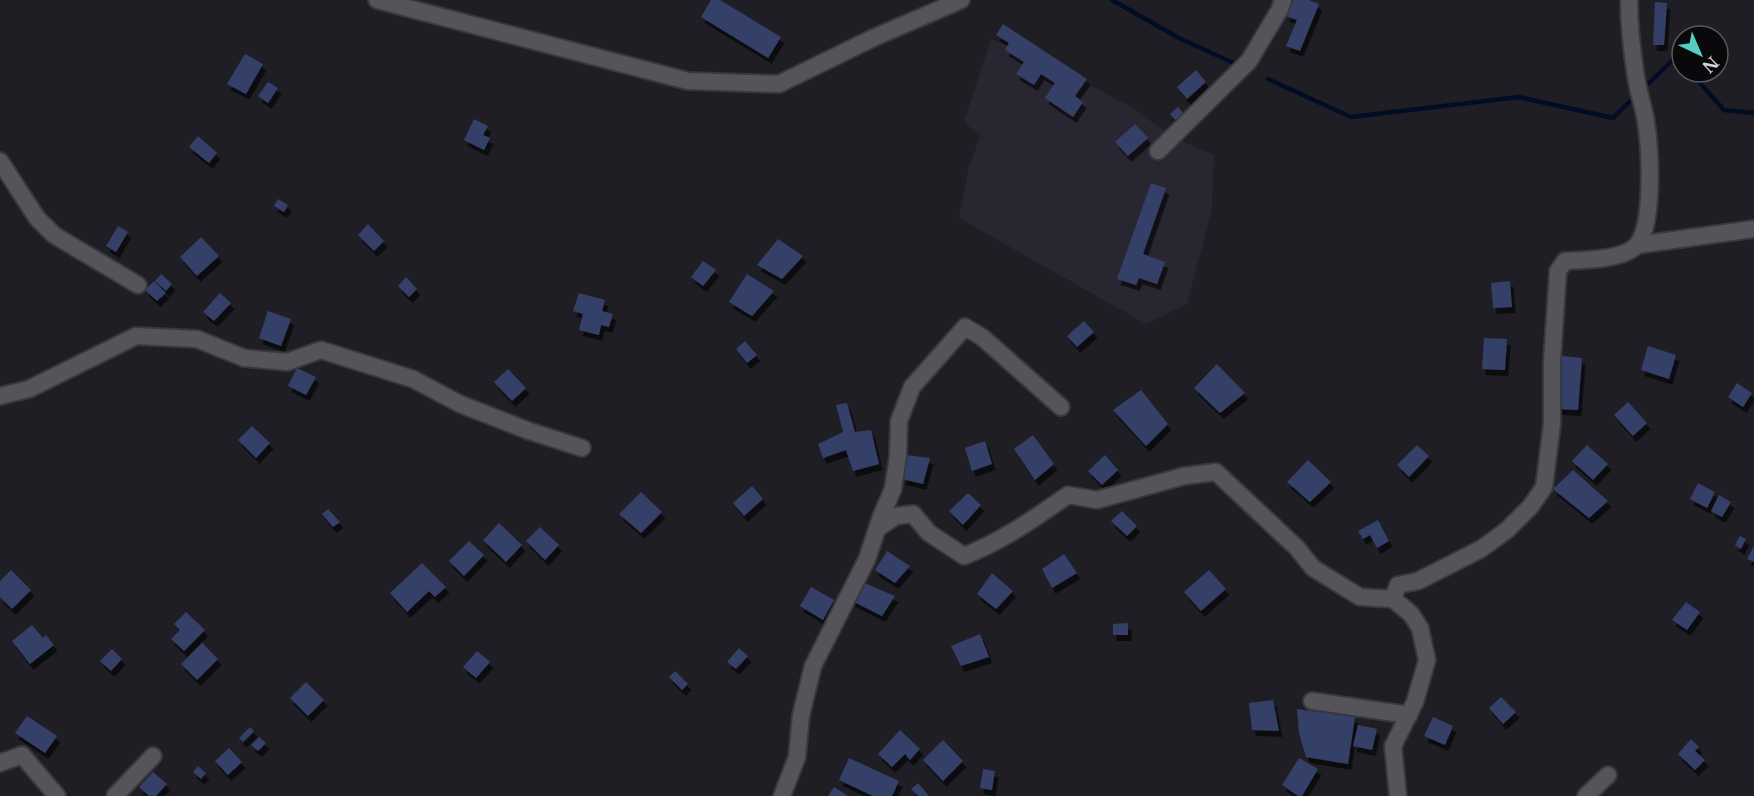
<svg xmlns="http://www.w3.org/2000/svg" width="1754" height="796" font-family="'Libre Baskerville',serif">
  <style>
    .built { fill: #282631 }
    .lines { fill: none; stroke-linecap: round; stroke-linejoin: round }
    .stream { stroke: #000d24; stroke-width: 4.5 }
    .building { fill: #363f68; filter: url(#shadow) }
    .minor-casing { stroke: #39383d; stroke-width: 20 }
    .minor { stroke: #55545a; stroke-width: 16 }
  </style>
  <defs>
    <filter id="shadow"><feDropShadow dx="3.5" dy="6" stdDeviation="0" flood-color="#0009"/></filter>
  </defs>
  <rect width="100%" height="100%" fill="#1f1e24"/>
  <polygon class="built" points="991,39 1057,67 1131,107 1173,137 1214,155 1212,210 1187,304 1146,324 959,218 969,167 980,136 964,122"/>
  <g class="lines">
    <g class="stream">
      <polyline points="1112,0 1179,38 1240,66"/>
      <polyline points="1690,72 1724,110 1754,113"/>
      <polyline points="1268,79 1351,117 1519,97 1613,118 1629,102"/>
      <polyline points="1649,83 1677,56 1682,62"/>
    </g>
  </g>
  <g class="building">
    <polygon points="711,0 720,0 781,37 768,58 701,17"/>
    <polygon points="1293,0 1309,0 1319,4 1300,51 1286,46 1297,20 1286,16"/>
    <polygon points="1655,2 1667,3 1664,45 1653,45"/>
    <polygon points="1003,24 1087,79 1075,96 1083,102 1073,117 1045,98 1055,83 1041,74 1034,85 1016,74 1024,62 1005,50 1009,43 996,35"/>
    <polygon points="245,54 263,64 246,94 227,84"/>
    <polygon points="1196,70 1206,82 1187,99 1177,87"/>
    <polygon points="268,82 278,88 268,103 258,96"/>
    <polygon points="1178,107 1184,114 1176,121 1170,114"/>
    <polygon points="474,119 488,126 483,135 490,138 484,150 464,140"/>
    <polygon points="1135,124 1148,138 1128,156 1115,142"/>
    <polygon points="198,136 217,153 209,163 189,147"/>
    <polygon points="1151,183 1166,188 1143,254 1165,262 1157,284 1139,278 1136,285 1117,279"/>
    <polygon points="278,199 288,205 284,212 274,206"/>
    <polygon points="368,224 384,241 374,251 358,235"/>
    <polygon points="118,226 128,232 116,252 106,246"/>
    <polygon points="201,237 219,256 197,276 180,257"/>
    <polygon points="778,239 803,256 782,279 757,265"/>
    <polygon points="703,261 716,270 703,286 691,277"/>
    <polygon points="161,274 172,284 166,291 155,281"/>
    <polygon points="747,274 774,291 752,316 729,302"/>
    <polygon points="406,277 417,289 409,297 398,286"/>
    <polygon points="154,281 166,293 157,301 145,290"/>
    <polygon points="1510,281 1512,307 1493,308 1491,283"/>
    <polygon points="220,293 231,303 214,321 203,312"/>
    <polygon points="579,293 605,300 602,311 613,314 609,327 601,325 599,335 579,330 583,314 573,311"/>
    <polygon points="268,311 291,319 281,346 259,338"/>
    <polygon points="1084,321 1094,332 1077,347 1067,336"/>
    <polygon points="1484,338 1507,339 1505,370 1482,369"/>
    <polygon points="745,341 757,355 747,363 736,349"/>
    <polygon points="1648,346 1676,355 1669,379 1641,370"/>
    <polygon points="1562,356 1582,358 1578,410 1557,409"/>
    <polygon points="1217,364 1245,393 1220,413 1194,388"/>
    <polygon points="297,368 316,377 306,395 288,386"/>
    <polygon points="508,369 526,388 512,401 494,382"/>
    <polygon points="1737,383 1752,393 1743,407 1728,397"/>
    <polygon points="1141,390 1168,424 1146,446 1113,410"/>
    <polygon points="1628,402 1647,423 1633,436 1614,415"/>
    <polygon points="847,403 855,432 871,430 879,464 853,471 846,450 823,458 818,444 843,432 836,405"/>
    <polygon points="252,426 270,443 256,458 238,440"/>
    <polygon points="1033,435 1054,464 1035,480 1014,449"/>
    <polygon points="985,441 992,464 972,471 965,448"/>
    <polygon points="1417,445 1429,456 1409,477 1397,465"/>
    <polygon points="1587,445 1608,464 1593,480 1572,461"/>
    <polygon points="906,455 930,458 923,484 902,479"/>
    <polygon points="1105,455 1118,470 1102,485 1088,471"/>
    <polygon points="1308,460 1331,482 1310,502 1287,482"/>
    <polygon points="1573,470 1608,501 1589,518 1553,489"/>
    <polygon points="1698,483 1715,492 1707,508 1690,499"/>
    <polygon points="752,486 763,499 744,516 733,503"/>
    <polygon points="641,492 662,512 641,533 619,514"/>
    <polygon points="968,493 981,505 963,525 949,511"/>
    <polygon points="1719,495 1731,502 1722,517 1711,511"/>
    <polygon points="328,509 340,522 333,527 322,514"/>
    <polygon points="1122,511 1137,526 1127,536 1111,521"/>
    <polygon points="1378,520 1389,541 1377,548 1370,535 1363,539 1358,531"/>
    <polygon points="499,523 522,545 506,562 483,540"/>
    <polygon points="540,527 559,545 545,560 526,541"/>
    <polygon points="1740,536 1746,539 1741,549 1735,545"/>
    <polygon points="469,541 484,555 464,576 449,561"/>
    <polygon points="1754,546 1754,562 1747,559"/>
    <polygon points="887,551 910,566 895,583 875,570"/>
    <polygon points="1064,554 1077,573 1052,588 1042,569"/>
    <polygon points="422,563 446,587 435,597 429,591 407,612 390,593"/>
    <polygon points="11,570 31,590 12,609 0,597 0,581"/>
    <polygon points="1209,570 1226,589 1201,611 1184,592"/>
    <polygon points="992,573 1013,591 996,609 977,594"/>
    <polygon points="857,580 895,596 882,616 848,599"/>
    <polygon points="811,587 834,600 823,620 800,606"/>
    <polygon points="1686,602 1700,612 1687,630 1672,620"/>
    <polygon points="186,612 205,630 184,651 171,639 180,630 174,624"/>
    <polygon points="1128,623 1128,635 1113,635 1113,624"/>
    <polygon points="32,625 43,638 46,635 54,645 30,664 12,641"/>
    <polygon points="980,634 989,657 961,666 951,646"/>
    <polygon points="202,643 218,659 197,680 181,664"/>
    <polygon points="739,648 748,656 736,669 727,662"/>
    <polygon points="112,649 122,659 111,671 100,661"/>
    <polygon points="477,651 490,662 476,678 463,667"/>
    <polygon points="675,671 688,684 682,690 669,677"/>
    <polygon points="306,682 324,700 308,716 290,698"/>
    <polygon points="1501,697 1516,712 1503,724 1489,708"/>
    <polygon points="1273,700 1279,731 1252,730 1249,703"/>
    <polygon points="1297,709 1355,717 1348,764 1306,757 1299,733"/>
    <polygon points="27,716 57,736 45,753 15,733"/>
    <polygon points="1433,717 1453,726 1445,745 1424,736"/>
    <polygon points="1358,725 1377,729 1372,750 1353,746"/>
    <polygon points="250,727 254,731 243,742 239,738"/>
    <polygon points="900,730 920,749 910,760 905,754 892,767 878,754"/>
    <polygon points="259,737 266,743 258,751 251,745"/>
    <polygon points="1691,739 1699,747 1695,751 1705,760 1695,770 1678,754"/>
    <polygon points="943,740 963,761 943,781 923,760"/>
    <polygon points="229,748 242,762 228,775 215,761"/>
    <polygon points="849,758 899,781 892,796 873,796 839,780"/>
    <polygon points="1299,758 1318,769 1302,796 1298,796 1282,785"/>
    <polygon points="198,766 206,773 201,779 193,772"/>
    <polygon points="983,769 995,771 992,790 980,788"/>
    <polygon points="153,772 167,784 156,796 149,796 139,787"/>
    <polygon points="918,783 929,796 918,796 911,789"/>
    <polygon points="834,787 848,796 828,796"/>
  </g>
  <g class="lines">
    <g class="minor-casing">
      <g id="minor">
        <polyline points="377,0 688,81 779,84 873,38 961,0"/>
        <polyline points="1158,151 1249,61 1280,9 1283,0"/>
        <polyline points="0,161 37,218 54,235 138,285"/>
        <polyline points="1637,245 1754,229"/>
        <polyline points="0,396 29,389 136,336 197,339 244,358 287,362 321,350 413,379 460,404 529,431 582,448"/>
        <path d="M878,528L896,516L913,514L929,533L964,556C1001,542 1035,518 1068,495L1097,500L1184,476L1216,472L1297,548L1313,568L1360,597L1393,599"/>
        <polyline points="1312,701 1409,715"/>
        <polyline points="0,763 22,755 57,796"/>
        <polyline points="115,796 153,756"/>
        <polyline points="782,796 797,757 801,715 813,666 867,559 881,517 893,489 898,456 899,421 912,387 965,327 982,337 1061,407"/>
        <path d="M1398,796L1393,746L1415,702L1427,660L1420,628L1411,614L1393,599L1398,585L1418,581L1481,549L1507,530L1531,506L1544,487L1552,424V361L1558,271L1565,261C1584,260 1620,260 1635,247C1655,229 1650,148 1646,122C1644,107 1638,92 1636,77C1632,52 1629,26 1629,0"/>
        <polyline points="1586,796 1608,775"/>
      </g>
    </g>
    <use href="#minor" class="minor"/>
  </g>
  <g transform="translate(1700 54) rotate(136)"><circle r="28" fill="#09090b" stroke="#5a595c" stroke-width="1.5"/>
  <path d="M0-4.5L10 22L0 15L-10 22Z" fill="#56cec3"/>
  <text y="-9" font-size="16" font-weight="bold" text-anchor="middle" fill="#d3d2d6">N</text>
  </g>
</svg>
